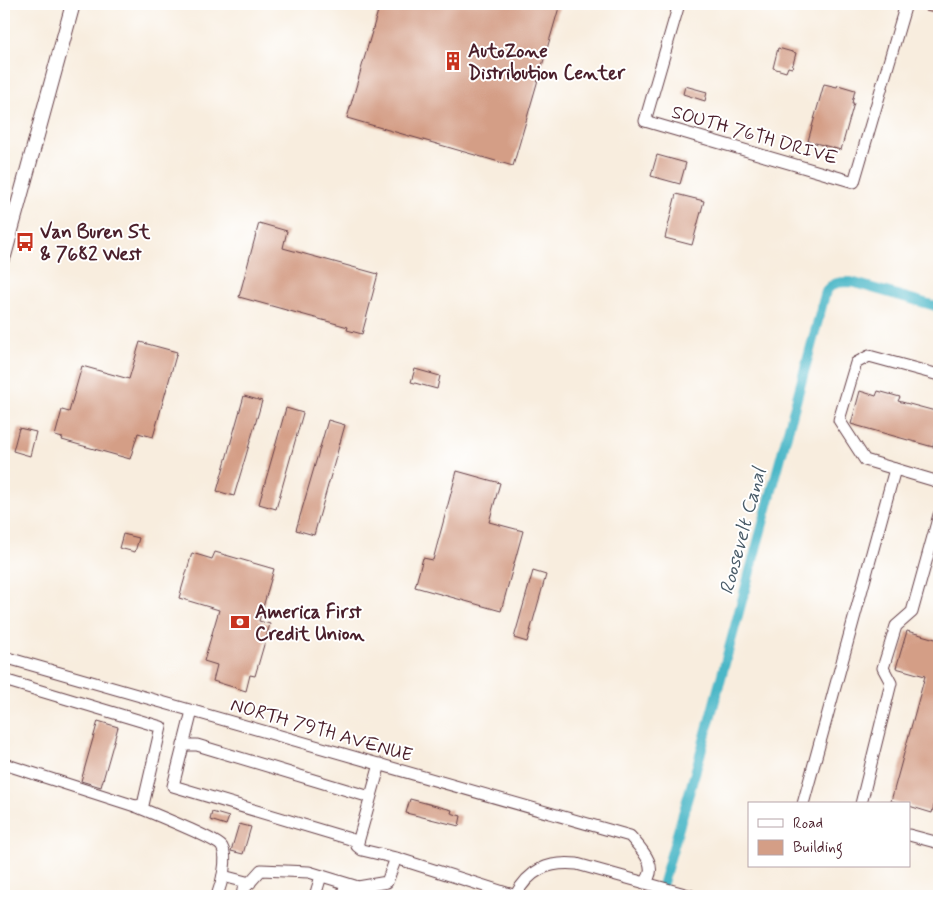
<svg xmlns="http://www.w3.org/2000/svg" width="943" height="900" font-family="Mynerve,sans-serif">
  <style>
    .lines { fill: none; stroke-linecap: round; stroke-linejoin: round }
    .canal { stroke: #4bb7c7; stroke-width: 10 }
    .building { fill: #d49e86 }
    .minor-casing { stroke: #643e46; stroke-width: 13 }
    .major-casing { stroke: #643e46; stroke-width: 16 }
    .minor { stroke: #fff; stroke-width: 11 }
    .major { stroke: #fff; stroke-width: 14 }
    .labels { text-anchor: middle; stroke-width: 4; stroke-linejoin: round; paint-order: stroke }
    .poi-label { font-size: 19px; font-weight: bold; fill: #4a1f2b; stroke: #fff; text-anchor: start }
    .street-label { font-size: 19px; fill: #4a1f2b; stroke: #fff }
    .water-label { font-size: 20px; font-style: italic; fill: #4a5c69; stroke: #fff }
  </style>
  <rect width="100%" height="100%" fill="#fff"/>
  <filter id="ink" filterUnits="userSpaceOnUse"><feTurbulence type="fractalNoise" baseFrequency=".02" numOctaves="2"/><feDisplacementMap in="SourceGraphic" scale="10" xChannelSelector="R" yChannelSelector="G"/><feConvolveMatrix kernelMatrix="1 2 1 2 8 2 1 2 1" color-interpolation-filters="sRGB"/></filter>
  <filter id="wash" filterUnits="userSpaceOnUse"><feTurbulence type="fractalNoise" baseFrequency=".0096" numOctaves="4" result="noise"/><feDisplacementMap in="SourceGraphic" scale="20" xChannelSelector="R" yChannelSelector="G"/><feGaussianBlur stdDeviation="1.12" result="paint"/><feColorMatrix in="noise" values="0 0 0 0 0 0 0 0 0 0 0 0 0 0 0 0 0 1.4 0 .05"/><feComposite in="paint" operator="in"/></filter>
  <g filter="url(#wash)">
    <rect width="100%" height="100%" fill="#f8edde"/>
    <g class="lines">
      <path class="canal" d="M659,896L699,759L826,291C833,282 840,282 851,282L939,307"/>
    </g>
    <g id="blocks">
      <g class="building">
        <polygon points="380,4 560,4 513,166 347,118"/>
        <polygon points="928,4 939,4 939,14 926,11"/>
        <polygon points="778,48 796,53 792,68 788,67 786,72 773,68"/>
        <polygon points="824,84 837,87 838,85 855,90 852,103 854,103 841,150 808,141"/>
        <polygon points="685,86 707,92 705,101 683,94"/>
        <polygon points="657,155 686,163 680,184 651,176"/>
        <polygon points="676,194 704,201 692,245 665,238"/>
        <polygon points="259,223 287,231 283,248 378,274 362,334 347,330 348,327 239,297"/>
        <polygon points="140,342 177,352 153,437 138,433 130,459 62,440 63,438 55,436 62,410 69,412 82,366 129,379"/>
        <polygon points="415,369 440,376 437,389 411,382"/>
        <polygon points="860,391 876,396 878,391 900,397 898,401 939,412 939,423 933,447 851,424"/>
        <polygon points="244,396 262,401 234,496 217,491"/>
        <polygon points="286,408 303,413 276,509 259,504"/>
        <polygon points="328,420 345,425 314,535 296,530"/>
        <polygon points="19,428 36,432 30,456 13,451"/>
        <polygon points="457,471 500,483 489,522 523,531 501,611 415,587 423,558 433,560"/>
        <polygon points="123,534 139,538 135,552 119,548"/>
        <polygon points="215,552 274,569 259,621 270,624 255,676 250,675 246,691 213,681 217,665 204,661 219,610 179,598 192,553 212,559"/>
        <polygon points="533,571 546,575 527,642 514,638"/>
        <polygon points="907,631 939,640 939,787 932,813 909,806 909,804 900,804 891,801 925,676 896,668"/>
        <polygon points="98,721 118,727 101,787 81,781"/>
        <polygon points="410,799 452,810 451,813 461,816 459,826 406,813"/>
        <polygon points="212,812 229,817 226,825 210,820"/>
        <polygon points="239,824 251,827 243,854 231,851"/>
      </g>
    </g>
  </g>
  <g filter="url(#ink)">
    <use href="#blocks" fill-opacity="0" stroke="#643e46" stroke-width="1"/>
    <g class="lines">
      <g class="minor-casing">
        <g id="minor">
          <polyline points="679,4 645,121 854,182 906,4"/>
          <polyline points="939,375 869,356 856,363 839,420 865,460 939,482"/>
          <path d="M4,657L630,836C640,848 661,867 644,883"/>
          <polyline points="4,680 161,727 143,805 135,806 4,764"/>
          <polyline points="192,711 173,786 357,841"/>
          <polyline points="183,745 197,745 370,797"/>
          <polyline points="380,764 357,846 362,850 396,858 516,896"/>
          <polyline points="803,804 895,469"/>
          <polyline points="861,804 891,683 883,668 896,626 912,612 939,515"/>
          <path d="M135,806C149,812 217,839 222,847C229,858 221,885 217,896"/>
          <polyline points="909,835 939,843"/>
          <polyline points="223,876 250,883"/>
          <polyline points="242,896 243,890 261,870 309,872 358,887 387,882 396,858"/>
          <polyline points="315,896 321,876"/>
          <polyline points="342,896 346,884"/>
          <path d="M515,896C529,870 548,861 577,864L692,896"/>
        </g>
      </g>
      <g class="major-casing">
        <polyline id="major" points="4,256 73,4"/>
      </g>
      <use href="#minor" class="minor"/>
      <use href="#major" class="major"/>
    </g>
  </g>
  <defs>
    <g id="building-bare" transform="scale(1.5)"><path d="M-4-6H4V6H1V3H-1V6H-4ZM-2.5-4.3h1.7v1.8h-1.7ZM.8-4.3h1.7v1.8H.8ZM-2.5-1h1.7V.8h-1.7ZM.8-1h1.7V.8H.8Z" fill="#c8321e" stroke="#fff" stroke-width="2.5" paint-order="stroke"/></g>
    <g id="bus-bare" transform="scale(1.5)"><path d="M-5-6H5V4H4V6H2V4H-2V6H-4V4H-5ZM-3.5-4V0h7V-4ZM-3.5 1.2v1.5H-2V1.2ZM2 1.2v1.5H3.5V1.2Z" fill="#c8321e" stroke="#fff" stroke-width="2.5" paint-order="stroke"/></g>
    <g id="bank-bare" transform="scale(1.5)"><path d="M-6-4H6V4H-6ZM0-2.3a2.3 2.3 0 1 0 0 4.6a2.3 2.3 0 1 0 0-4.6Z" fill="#c8321e" stroke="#fff" stroke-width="2.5" paint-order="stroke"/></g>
  </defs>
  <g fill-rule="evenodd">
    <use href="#building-bare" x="453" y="61"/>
    <use href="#bus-bare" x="25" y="242"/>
    <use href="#bank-bare" x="240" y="622"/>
  </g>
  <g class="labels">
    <g class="poi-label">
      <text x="468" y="57">AutoZone<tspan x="468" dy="22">Distribution Center</tspan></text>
      <text x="40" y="238">Van Buren St<tspan x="40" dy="22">&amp; 7682 West</tspan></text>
      <text x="255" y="618">America First<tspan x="255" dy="22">Credit Union</tspan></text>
    </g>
    <g class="street-label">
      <text transform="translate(755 134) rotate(16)" y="7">SOUTH 76TH DRIVE</text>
      <text transform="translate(322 729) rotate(16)" y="7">NORTH 79TH AVENUE</text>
    </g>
    <g class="water-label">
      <text transform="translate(742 531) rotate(-75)" y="7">Roosevelt Canal</text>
    </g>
  </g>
  <rect width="943" height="900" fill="none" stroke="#fff" stroke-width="20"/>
  <rect x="748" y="802" width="162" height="65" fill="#ffffff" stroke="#b7a5aa"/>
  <rect x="758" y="819" width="25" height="8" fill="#ffffff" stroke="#b7a5aa"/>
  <text x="793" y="828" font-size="15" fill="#4a1f2b">Road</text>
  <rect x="758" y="840" width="25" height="15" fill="#d49e86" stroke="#b7a5aa"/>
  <text x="793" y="852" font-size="15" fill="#4a1f2b">Building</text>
</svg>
